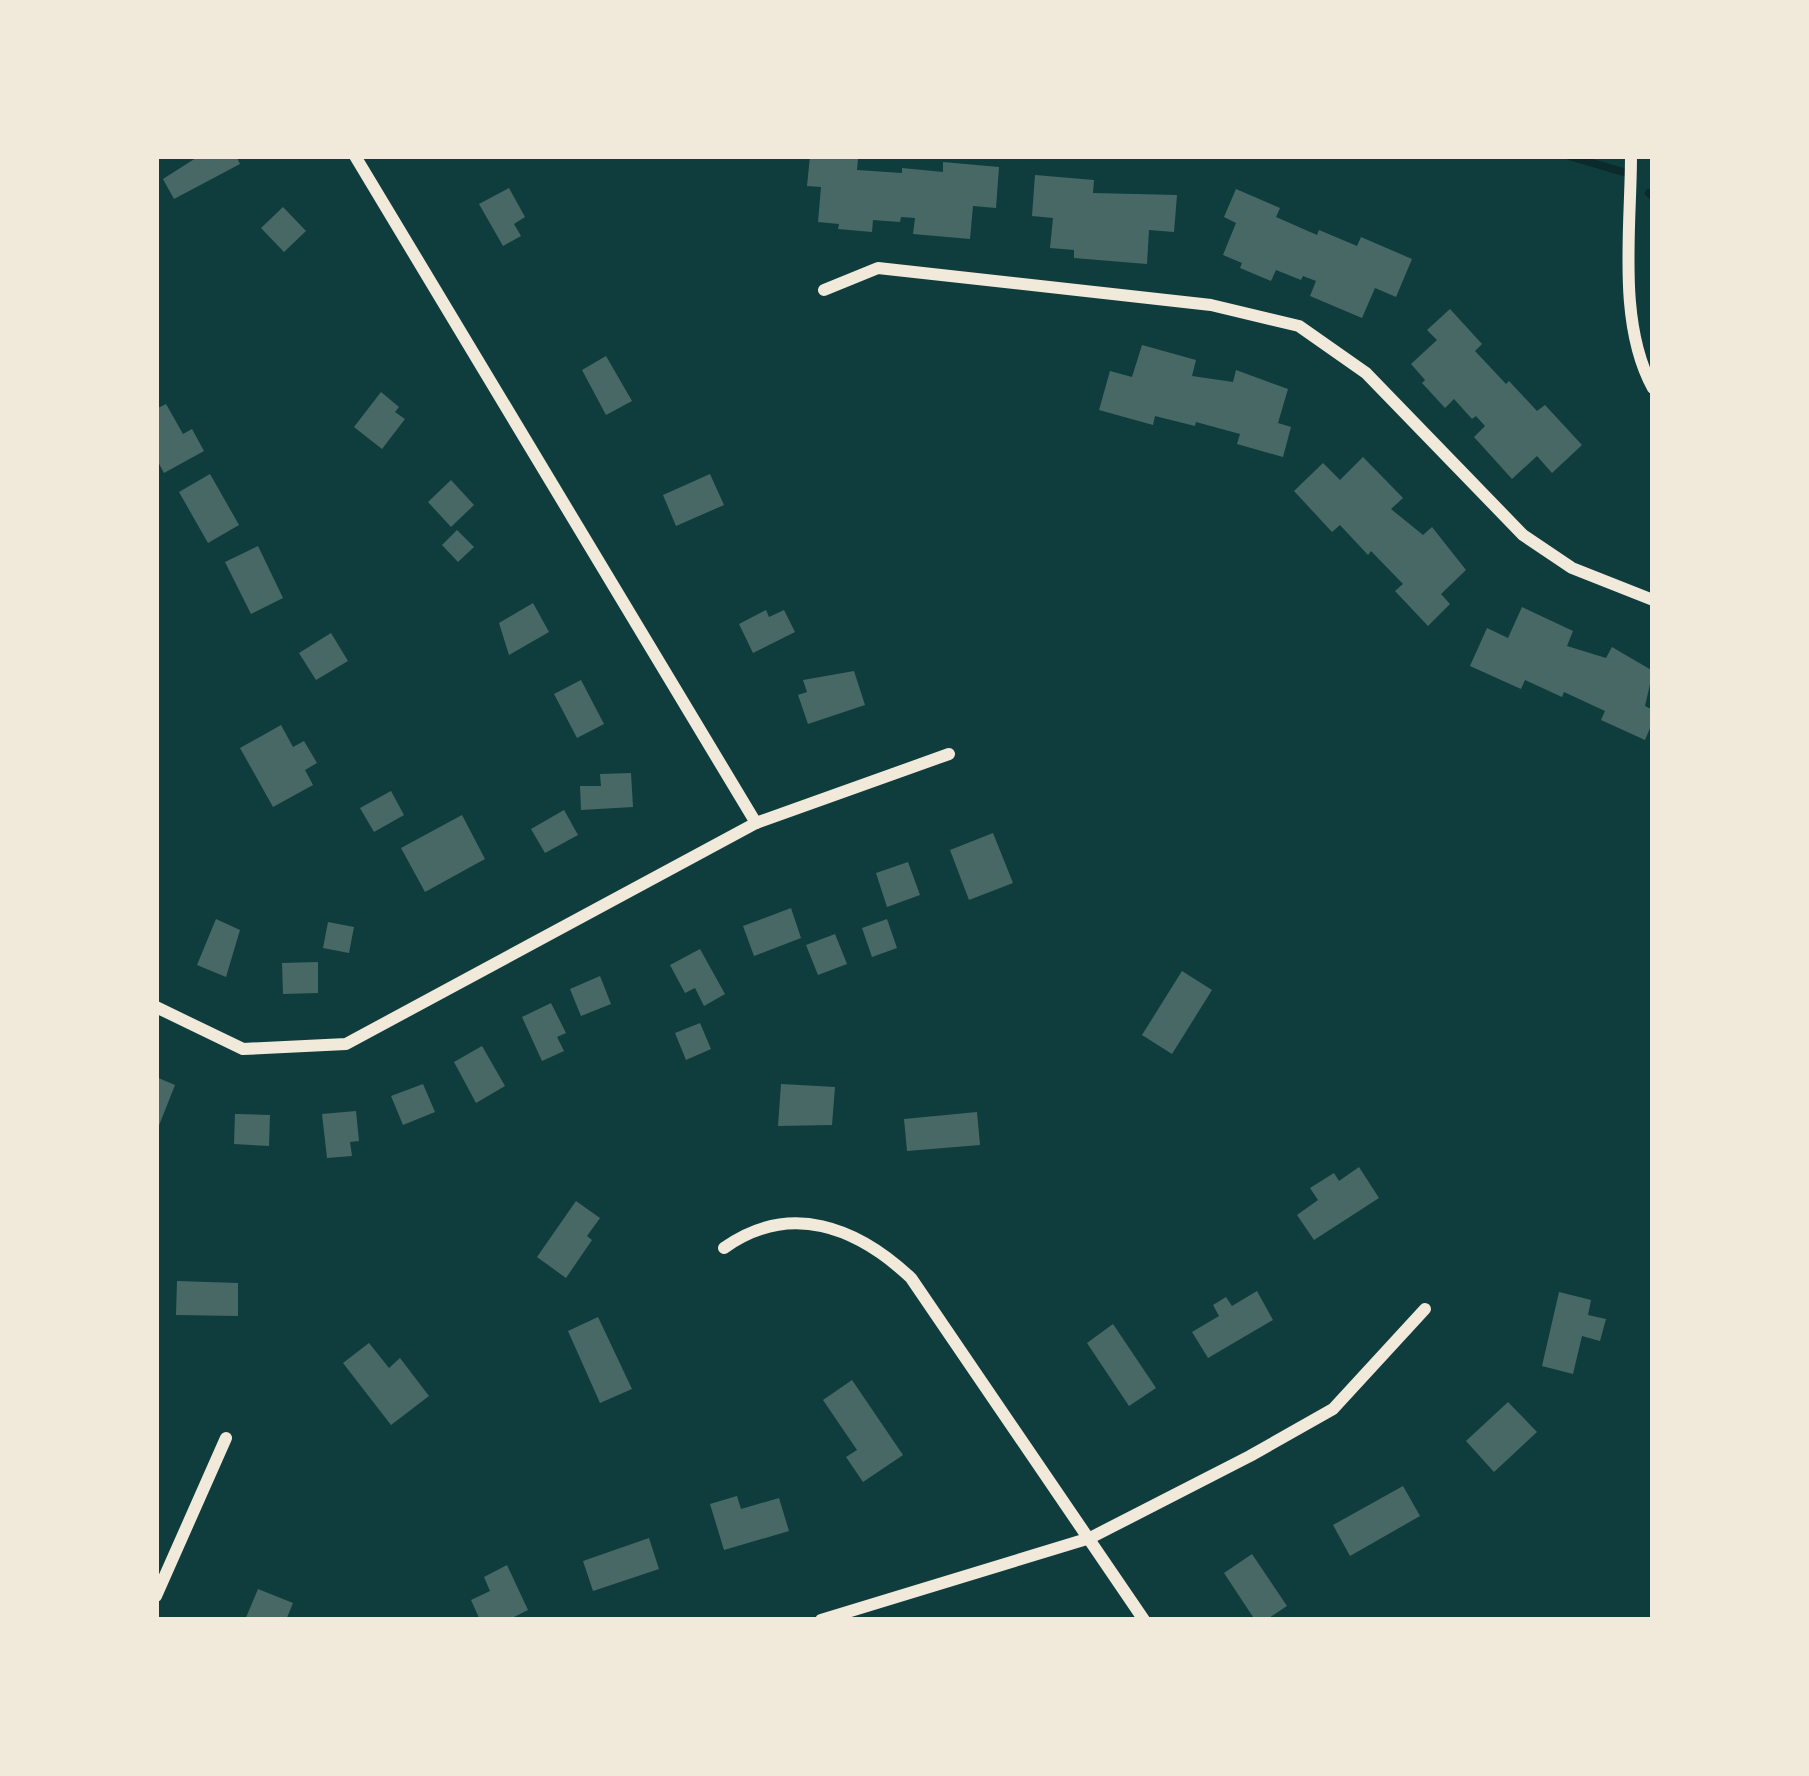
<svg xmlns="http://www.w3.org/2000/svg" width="1809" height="1776" font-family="Figtree,sans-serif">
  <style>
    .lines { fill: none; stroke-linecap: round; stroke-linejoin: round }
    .stream { stroke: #0a2a2b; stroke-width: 8 }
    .building { fill: #486865 }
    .minor { stroke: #f1e9da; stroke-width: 12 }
  </style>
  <rect width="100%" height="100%" fill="#0f3d3e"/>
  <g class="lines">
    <g class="stream">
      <polyline points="1569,156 1630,174"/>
      <polyline points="1649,193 1653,197"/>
    </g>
  </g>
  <g class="building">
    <polygon points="199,156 236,156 240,164 174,199 163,179"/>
    <polygon points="810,156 858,159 857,170 902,173 902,168 943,172 943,162 999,167 996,208 973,206 970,239 913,234 915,218 901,217 900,222 873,220 872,232 838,229 839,224 818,222 821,187 807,186"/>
    <polygon points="1035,175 1094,180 1093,193 1177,195 1174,232 1149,230 1147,264 1074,258 1074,250 1050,248 1053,218 1032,216"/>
    <polygon points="509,188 525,217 514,224 521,236 503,246 479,204"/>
    <polygon points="1236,189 1280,208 1276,217 1317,235 1319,230 1357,246 1361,237 1412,259 1396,297 1375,288 1362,318 1310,296 1316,281 1303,276 1301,280 1276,270 1271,281 1240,268 1242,263 1223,255 1236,223 1224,217"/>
    <polygon points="283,207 306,231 284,252 261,228"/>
    <polygon points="1450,309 1482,344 1475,351 1506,384 1509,381 1537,411 1545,405 1582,445 1552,473 1537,456 1512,479 1474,437 1485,426 1476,416 1472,419 1454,399 1445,408 1422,383 1425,380 1411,364 1437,340 1427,330"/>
    <polygon points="1142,345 1196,360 1192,376 1233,382 1236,370 1288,389 1278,423 1291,427 1283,457 1237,444 1240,434 1196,422 1195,426 1155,416 1153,425 1099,410 1110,371 1132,377"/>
    <polygon points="606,356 632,401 606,415 582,370"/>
    <polygon points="381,392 399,407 395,412 405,419 382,449 354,427"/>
    <polygon points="166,404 183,434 192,429 204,451 164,473 156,458 156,409"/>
    <polygon points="1363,457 1403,498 1391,509 1423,535 1432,527 1466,570 1441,594 1450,604 1428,626 1395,591 1403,584 1371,551 1368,555 1340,525 1332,532 1294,491 1323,463 1340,480"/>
    <polygon points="210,474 239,525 208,543 179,492"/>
    <polygon points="710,474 724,505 676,526 663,495"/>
    <polygon points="451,480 474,505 451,527 428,502"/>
    <polygon points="457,530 474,547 458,562 442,545"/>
    <polygon points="258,546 283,598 251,614 225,562"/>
    <polygon points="533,603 549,632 509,655 499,623"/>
    <polygon points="1522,607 1573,631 1567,646 1606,658 1612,647 1653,671 1645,706 1653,710 1653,721 1645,740 1601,720 1605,711 1564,692 1562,697 1525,680 1521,689 1470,666 1487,628 1508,638"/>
    <polygon points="766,610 769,617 784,610 795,632 753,653 739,624"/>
    <polygon points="331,633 348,661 316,680 299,653"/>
    <polygon points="854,671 865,705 808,724 798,695 807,692 803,680"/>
    <polygon points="581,680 604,724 577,738 554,694"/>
    <polygon points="281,725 293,747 304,741 317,763 305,770 313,785 273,807 240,748"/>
    <polygon points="631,773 633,807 581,810 580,786 601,786 600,774"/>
    <polygon points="391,791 404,815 374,832 360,808"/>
    <polygon points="564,810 578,835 545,853 531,829"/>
    <polygon points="462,815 485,859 425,892 401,848"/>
    <polygon points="993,833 1013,883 969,900 950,850"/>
    <polygon points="908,862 920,895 887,907 876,873"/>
    <polygon points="791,908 801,938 754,956 743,926"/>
    <polygon points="216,919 240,930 226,977 197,965"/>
    <polygon points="887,919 897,948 872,957 862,928"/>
    <polygon points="328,922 354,927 349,953 323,948"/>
    <polygon points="835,934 847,964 818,975 806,945"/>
    <polygon points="700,949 725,994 704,1006 695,988 685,993 670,965"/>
    <polygon points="318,962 318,993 283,994 282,963"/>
    <polygon points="1182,971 1212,990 1172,1054 1142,1035"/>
    <polygon points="600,976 611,1004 581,1016 570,989"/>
    <polygon points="551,1003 566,1033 557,1037 564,1051 542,1061 522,1017"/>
    <polygon points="700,1023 711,1049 686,1060 675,1033"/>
    <polygon points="482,1046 505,1086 476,1103 454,1062"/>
    <polygon points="156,1077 175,1085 156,1133"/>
    <polygon points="423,1084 435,1112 403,1125 391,1096"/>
    <polygon points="781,1084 835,1087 832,1125 778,1126"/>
    <polygon points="356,1111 359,1141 350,1142 352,1156 327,1158 322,1114"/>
    <polygon points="977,1112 980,1145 907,1151 904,1119"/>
    <polygon points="235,1114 270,1115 269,1146 234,1144"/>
    <polygon points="1359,1167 1379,1198 1314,1240 1297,1215 1318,1200 1310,1188 1334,1173 1339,1181"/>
    <polygon points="576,1201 600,1218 587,1236 592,1240 566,1278 537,1257"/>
    <polygon points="177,1281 238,1283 238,1316 176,1315"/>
    <polygon points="1257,1291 1273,1320 1208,1358 1192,1332 1219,1316 1213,1305 1226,1297 1232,1306"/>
    <polygon points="1559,1292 1591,1300 1588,1315 1606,1319 1600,1341 1582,1336 1573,1374 1542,1366"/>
    <polygon points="598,1317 632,1389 600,1403 568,1331"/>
    <polygon points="1113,1324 1156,1388 1129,1406 1087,1343"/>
    <polygon points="369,1343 389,1368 400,1358 429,1396 391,1425 343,1363"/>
    <polygon points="852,1380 903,1455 863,1482 846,1457 857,1450 823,1400"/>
    <polygon points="1508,1402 1537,1432 1494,1472 1466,1441"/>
    <polygon points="1403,1486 1420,1516 1350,1556 1333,1525"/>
    <polygon points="737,1496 741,1509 779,1498 789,1531 724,1550 710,1504"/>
    <polygon points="649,1538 659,1569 593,1591 583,1561"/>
    <polygon points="1252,1554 1287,1606 1266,1620 1255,1620 1224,1573"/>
    <polygon points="507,1565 528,1610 508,1620 480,1620 471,1600 490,1591 484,1577"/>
    <polygon points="258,1589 293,1603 286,1620 245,1620"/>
  </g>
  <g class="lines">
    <g class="minor">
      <polyline points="355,156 756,823"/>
      <path d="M1631,156C1631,228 1617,323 1653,388"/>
      <polyline points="824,290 878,268 1211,305 1299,326 1366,373 1523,535 1572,568 1653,600"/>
      <polyline points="156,1007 243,1049 346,1044 756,823 949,754"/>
      <path d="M724,1248C790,1201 857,1227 911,1278L1144,1620"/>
      <polyline points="156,1596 226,1438"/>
      <polyline points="821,1620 1090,1538 1250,1456 1333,1409 1425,1309"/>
    </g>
  </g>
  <rect width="1809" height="1776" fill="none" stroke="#f1e9da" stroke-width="318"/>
</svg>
